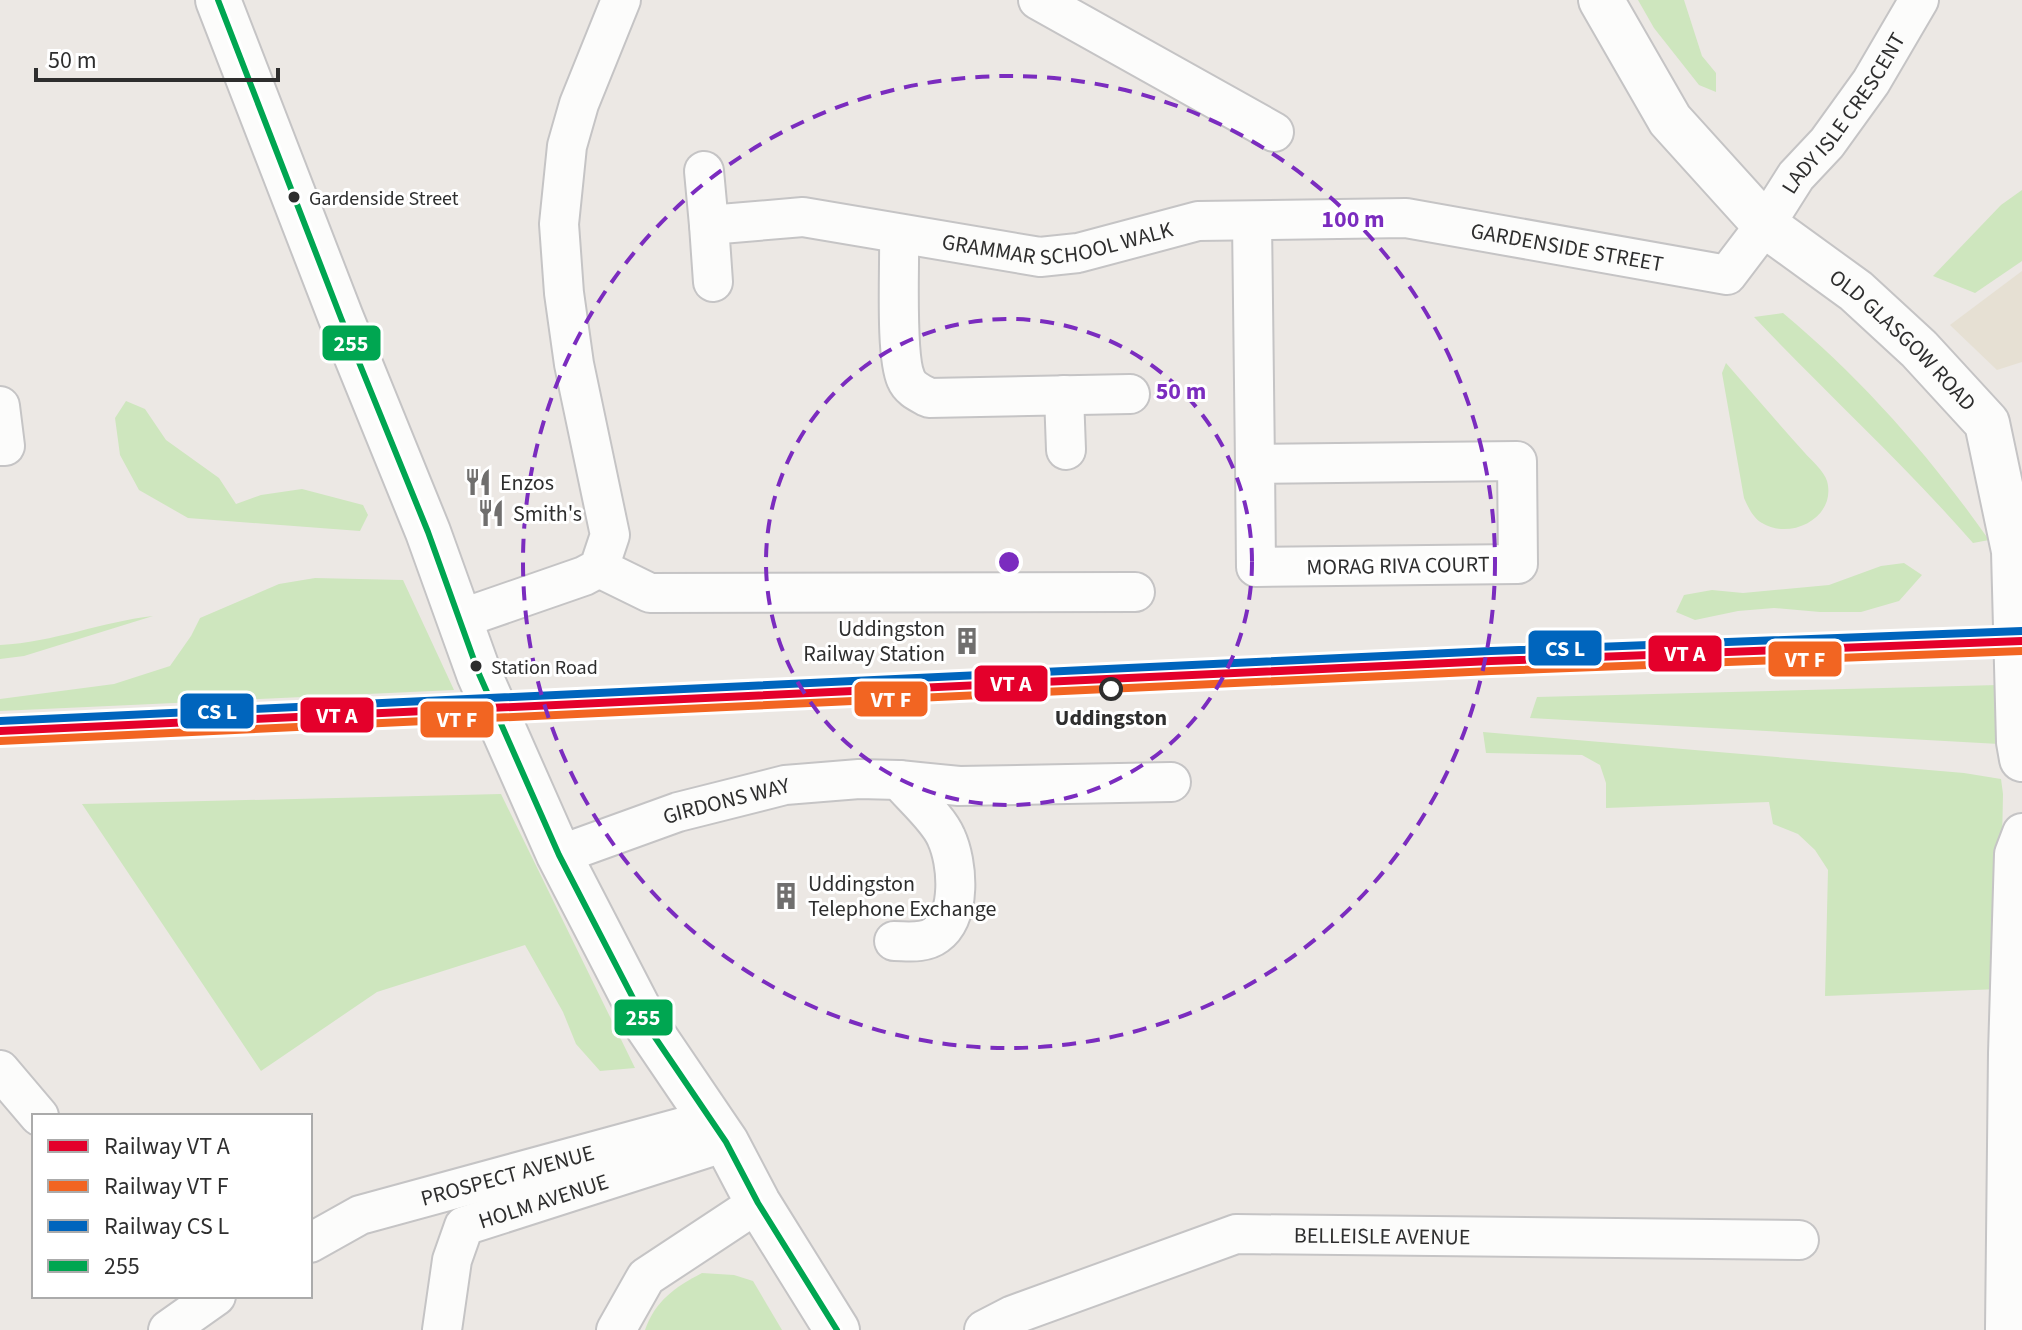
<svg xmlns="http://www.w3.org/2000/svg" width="2022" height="1330" font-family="'Source Sans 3',sans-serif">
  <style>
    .education { fill: #e6e0d3 }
    .green { fill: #cee6be }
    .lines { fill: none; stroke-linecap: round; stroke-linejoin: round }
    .minor-casing { stroke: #c5c4c5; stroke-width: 42 }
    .tertiary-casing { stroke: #c5c4c5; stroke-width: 48 }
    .secondary-casing { stroke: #c5c4c5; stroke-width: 48 }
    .minor { stroke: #fcfcfb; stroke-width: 38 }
    .tertiary { stroke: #fcfcfb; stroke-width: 44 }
    .secondary { stroke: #fcfcfb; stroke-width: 44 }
    .bus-1-casing { stroke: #fff; stroke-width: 12 }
    .bus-1 { stroke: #00a651; stroke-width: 6 }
    .rail-1-casing { stroke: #fff; stroke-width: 14 }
    .rail-2-casing { stroke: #fff; stroke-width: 14 }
    .rail-3-casing { stroke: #fff; stroke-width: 14 }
    .rail-1 { stroke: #e4002b; stroke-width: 8 }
    .rail-2 { stroke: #f26522; stroke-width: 8 }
    .rail-3 { stroke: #0065bd; stroke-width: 8 }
    .ring { fill: none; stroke: #7b2cbf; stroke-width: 4; stroke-dasharray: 14 10 }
    .bus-dot { fill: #2e2e2e; stroke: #fff; stroke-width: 3 }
    .stop-dot { fill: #fff; stroke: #2e2e2e; stroke-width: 4 }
    .labels { text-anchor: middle; stroke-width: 6; stroke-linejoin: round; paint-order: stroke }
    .bus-label { font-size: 20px; fill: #2e2e2e; stroke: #fff; text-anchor: start }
    .street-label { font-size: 22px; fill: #2e2e2e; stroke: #fff }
    .poi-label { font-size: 22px; fill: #2e2e2e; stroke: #fff; text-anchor: start }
    .stop-label { font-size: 22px; font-weight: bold; fill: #2e2e2e; stroke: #fff }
    .centre { fill: #7b2cbf; stroke: #fff; stroke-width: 4 }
    .ring-label { font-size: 24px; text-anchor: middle; font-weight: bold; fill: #7b2cbf; stroke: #fff; stroke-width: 6; stroke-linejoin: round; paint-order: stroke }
    .line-badge { stroke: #fff; stroke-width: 3 }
    .badge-label { font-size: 22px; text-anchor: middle; font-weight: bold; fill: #fff }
  </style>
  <rect width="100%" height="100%" fill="#ece8e4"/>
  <polygon class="education" points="2022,271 2022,362 1997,370 1950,325"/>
  <g class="green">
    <polygon points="1638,0 1684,0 1702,56 1716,73 1716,92 1699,85 1654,28"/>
    <polygon points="2022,190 2022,261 1975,293 1933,276 2001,205"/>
    <path d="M1783,313C1862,379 1930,456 1989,540L1973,543C1904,464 1826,393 1754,317Z"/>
    <path d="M1726,363C1752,393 1778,423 1804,452C1811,460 1824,471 1827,481C1837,517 1791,541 1762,523C1753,518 1748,507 1744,498L1722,373Z"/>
    <polygon points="126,401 145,409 166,440 219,478 236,504 261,495 302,489 363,505 368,515 360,531 188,518 139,490 120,455 115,418"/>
    <polygon points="1904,563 1922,575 1899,601 1861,612 1820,612 1774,608 1738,611 1695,620 1676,612 1684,595 1712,590 1743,593 1829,585 1881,566"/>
    <polygon points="315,578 403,580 454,690 0,711 0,699 114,684 170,666 191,636 200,618 279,584"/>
    <path d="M153,616L24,656L0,659V645C55,642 100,622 153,616Z"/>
    <polygon points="1998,685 1999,744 1530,718 1537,697"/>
    <polygon points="1483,732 1964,773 2001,779 2003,794 1999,989 1825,996 1828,870 1815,850 1798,834 1773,824 1769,802 1606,808 1606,783 1600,765 1582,755 1486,753"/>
    <polygon points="501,794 635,1068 600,1071 576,1044 563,1012 525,945 377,992 261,1071 82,804"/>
    <path d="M702,1273L734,1275L753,1281L782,1330H645C655,1301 675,1287 702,1273Z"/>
  </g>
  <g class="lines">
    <g class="minor-casing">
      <g id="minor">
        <polyline points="1038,0 1274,132"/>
        <polyline points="704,171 709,225"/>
        <polyline points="1252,221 1255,464 1517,461 1518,564 1256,567 1255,464"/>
        <path d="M899,235C900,265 895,355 906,379C910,389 920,393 929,398L1130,394"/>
        <path id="s1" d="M713,282L709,225L803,217L1040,257L1078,253L1198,221L1406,218L1727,275L1765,225L1796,176L1827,143L1871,82L1919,0"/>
        <polyline points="1064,395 1066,450"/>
        <polyline points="0,406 5,446 0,446"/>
        <polyline points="599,568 650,593 1135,592"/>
        <polyline points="460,619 584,576 599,568 610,535 574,364 564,293 559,224 567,146 579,104 621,0"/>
        <path id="s2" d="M559,855L678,812L785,785L859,779L899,780L959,786L1171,782"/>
        <path d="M894,941C907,941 924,944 936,935C962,916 958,863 946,837C938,818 912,796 899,780"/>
        <polyline points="0,1070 39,1116"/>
        <path id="s3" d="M310,1243L360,1215L712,1119"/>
        <polyline points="168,1330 216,1296"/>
        <path id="s4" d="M442,1330L452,1260L464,1226L726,1142"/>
        <polyline points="616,1330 646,1277 758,1203"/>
        <path id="s5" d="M984,1330L1013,1315L1236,1234L1799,1240"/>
        <polyline points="2005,1330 2008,1053 2014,854 2022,833"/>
      </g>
    </g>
    <g class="tertiary-casing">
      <g id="tertiary">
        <path id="s6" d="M1601,0L1670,120L1765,225L1856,291L1919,349L1987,423L2014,551L2019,742L2022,759"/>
      </g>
    </g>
    <g class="secondary-casing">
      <polyline id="secondary" points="218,0 341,318 428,532 479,674 559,855 648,1027 726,1142 758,1203 837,1330"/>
    </g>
    <use href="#minor" class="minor"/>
    <use href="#tertiary" class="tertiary"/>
    <use href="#secondary" class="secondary"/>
    <g class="bus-1-casing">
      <polyline id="bus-1" points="218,0 341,318 428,532 479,674 559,855 648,1027 726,1142 758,1203 837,1330"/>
    </g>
    <use href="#bus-1" class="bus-1"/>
    <g class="rail-1-casing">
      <polyline id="rail-1" points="0,731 1491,661 2022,641"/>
    </g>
    <g class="rail-2-casing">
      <polyline id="rail-2" points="0,741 1491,671 2022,651"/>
    </g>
    <g class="rail-3-casing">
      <polyline id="rail-3" points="0,721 1491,651 2022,631"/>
    </g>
    <use href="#rail-1" class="rail-1"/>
    <use href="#rail-2" class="rail-2"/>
    <use href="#rail-3" class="rail-3"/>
  </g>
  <g class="ring">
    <circle cx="1009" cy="562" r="243"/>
    <circle cx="1009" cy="562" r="486"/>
  </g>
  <defs>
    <g id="restaurant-bare" transform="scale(2.16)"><path d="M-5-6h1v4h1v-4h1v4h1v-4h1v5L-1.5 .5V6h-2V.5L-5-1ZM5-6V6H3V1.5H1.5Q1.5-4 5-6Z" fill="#706f6e" stroke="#fff" stroke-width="2.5" paint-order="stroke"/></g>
    <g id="building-bare" transform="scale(2.16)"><path d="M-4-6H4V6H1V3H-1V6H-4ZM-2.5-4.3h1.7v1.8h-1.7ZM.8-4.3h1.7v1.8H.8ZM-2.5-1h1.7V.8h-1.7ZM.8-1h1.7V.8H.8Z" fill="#706f6e" stroke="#fff" stroke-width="2.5" paint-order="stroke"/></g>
  </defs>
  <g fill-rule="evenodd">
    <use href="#restaurant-bare" x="478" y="482"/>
    <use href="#restaurant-bare" x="491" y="513"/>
    <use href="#building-bare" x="967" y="641"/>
    <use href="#building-bare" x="786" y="896"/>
  </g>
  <g class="bus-dot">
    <circle cx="294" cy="197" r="7"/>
    <circle cx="476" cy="666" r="7"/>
  </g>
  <circle class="stop-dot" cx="1111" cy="689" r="10"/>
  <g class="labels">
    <g class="bus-label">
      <text x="309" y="205">Gardenside Street</text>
      <text x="491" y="674">Station Road</text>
    </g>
    <g class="street-label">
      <text dy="8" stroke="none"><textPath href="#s1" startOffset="1288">LADY ISLE CRESCENT</textPath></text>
      <text dy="8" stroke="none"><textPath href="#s1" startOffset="410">GRAMMAR SCHOOL WALK</textPath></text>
      <text dy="8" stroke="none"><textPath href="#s1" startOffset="926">GARDENSIDE STREET</textPath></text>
      <text dy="8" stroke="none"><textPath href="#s6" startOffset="460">OLD GLASGOW ROAD</textPath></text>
      <text transform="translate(1398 565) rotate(-1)" y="8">MORAG RIVA COURT</text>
      <text dy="8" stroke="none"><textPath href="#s2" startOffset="176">GIRDONS WAY</textPath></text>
      <text dy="8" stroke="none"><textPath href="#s3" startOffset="210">PROSPECT AVENUE</textPath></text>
      <text dy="8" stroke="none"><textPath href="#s4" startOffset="190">HOLM AVENUE</textPath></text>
      <text dy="8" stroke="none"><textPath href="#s5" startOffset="416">BELLEISLE AVENUE</textPath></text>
    </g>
    <g class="poi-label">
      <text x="500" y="490">Enzos</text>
      <text x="513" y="521">Smith's</text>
      <text x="945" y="636" text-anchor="end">Uddingston<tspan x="945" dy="25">Railway Station</tspan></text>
      <text x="808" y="891">Uddingston<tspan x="808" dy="25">Telephone Exchange</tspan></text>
    </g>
    <g class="stop-label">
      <text x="1111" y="725">Uddingston</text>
    </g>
  </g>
  <circle cx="1009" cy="562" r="12" class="centre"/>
  <g class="ring-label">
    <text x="1353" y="227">100 m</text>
    <text x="1181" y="399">50 m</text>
  </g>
  <g class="line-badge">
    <rect x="321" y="324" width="61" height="38" rx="8" fill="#00a651"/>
    <rect x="1527" y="629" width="76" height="38" rx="8" fill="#0065bd"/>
    <rect x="1647" y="634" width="76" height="39" rx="8" fill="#e4002b"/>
    <rect x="1767" y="640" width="76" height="38" rx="8" fill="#f26522"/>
    <rect x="973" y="664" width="76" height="39" rx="8" fill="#e4002b"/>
    <rect x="853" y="680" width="76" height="38" rx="8" fill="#f26522"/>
    <rect x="179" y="692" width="76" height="38" rx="8" fill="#0065bd"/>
    <rect x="299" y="696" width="76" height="38" rx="8" fill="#e4002b"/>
    <rect x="419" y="700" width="76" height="39" rx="8" fill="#f26522"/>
    <rect x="613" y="998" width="61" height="39" rx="8" fill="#00a651"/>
  </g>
  <g class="badge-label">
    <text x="351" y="351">255</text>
    <text x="1565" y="656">CS L</text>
    <text x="1685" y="661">VT A</text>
    <text x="1805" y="667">VT F</text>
    <text x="1011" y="691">VT A</text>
    <text x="891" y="707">VT F</text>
    <text x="217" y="719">CS L</text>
    <text x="337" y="723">VT A</text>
    <text x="457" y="727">VT F</text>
    <text x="643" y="1025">255</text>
  </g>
  <rect x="32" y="1114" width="280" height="184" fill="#ffffff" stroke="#ababab" stroke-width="2"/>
  <rect x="48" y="1140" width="40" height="12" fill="#e4002b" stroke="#ababab" stroke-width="2"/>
  <text x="104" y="1154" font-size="24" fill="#2e2e2e">Railway VT A</text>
  <rect x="48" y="1180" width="40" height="12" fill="#f26522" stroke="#ababab" stroke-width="2"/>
  <text x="104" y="1194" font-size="24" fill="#2e2e2e">Railway VT F</text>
  <rect x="48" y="1220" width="40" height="12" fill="#0065bd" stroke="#ababab" stroke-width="2"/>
  <text x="104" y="1234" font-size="24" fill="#2e2e2e">Railway CS L</text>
  <rect x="48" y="1260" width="40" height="12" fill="#00a651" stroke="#ababab" stroke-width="2"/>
  <text x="104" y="1274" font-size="24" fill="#2e2e2e">255</text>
  <path d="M36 68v12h242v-12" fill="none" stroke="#2e2e2e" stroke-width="4"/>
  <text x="48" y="68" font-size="24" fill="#2e2e2e" stroke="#ffffff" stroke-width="6" paint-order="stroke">50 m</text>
</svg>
